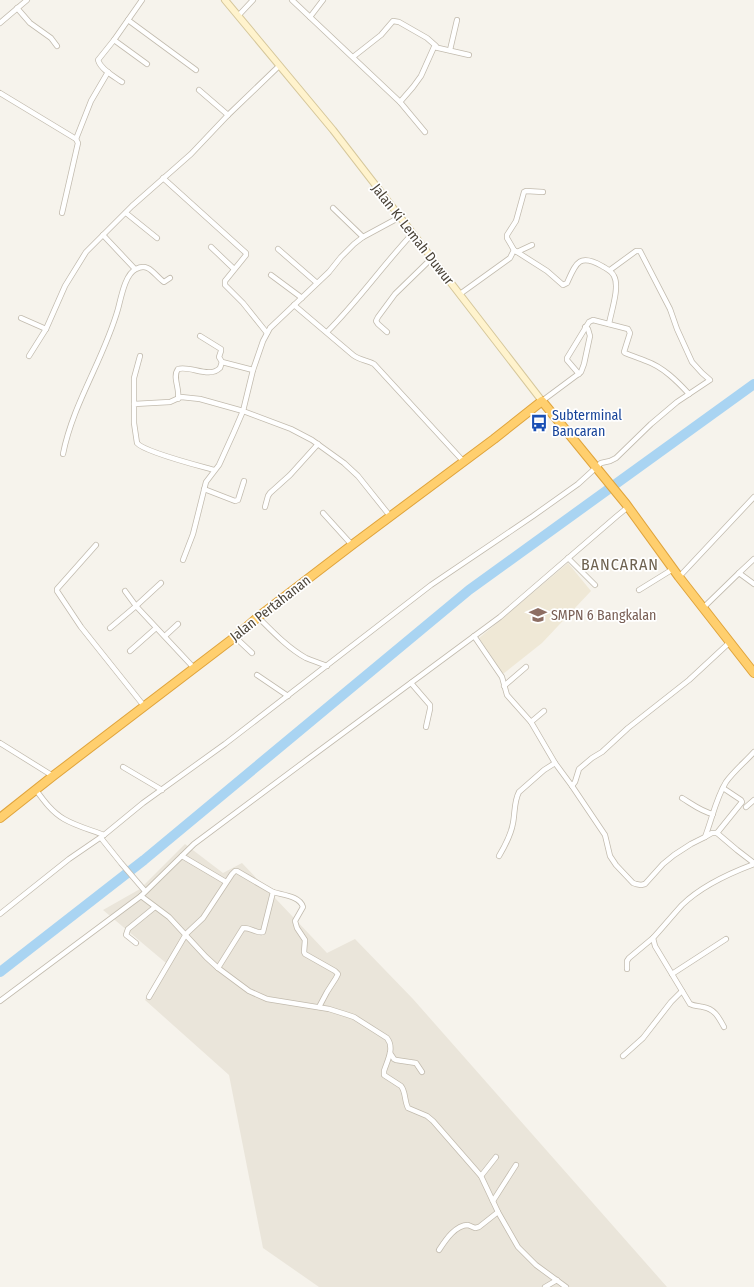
<svg xmlns="http://www.w3.org/2000/svg" width="754" height="1287" font-family="'Fira Sans Condensed',sans-serif">
  <style>
    .residential { fill: #eae5da }
    .education { fill: #efe8d6 }
    .lines { fill: none; stroke-linecap: round; stroke-linejoin: round }
    .river { stroke: #a9d4f2; stroke-width: 10 }
    .street-casing { stroke: #c2bbae; stroke-width: 6 }
    .secondary-casing { stroke: #d6c79b; stroke-width: 8 }
    .highway-casing { stroke: #e0a43c; stroke-width: 10 }
    .street { stroke: #fff; stroke-width: 4.5 }
    .secondary { stroke: #fff3cd; stroke-width: 6 }
    .highway { stroke: #ffcf6e; stroke-width: 8 }
    .labels { text-anchor: middle; stroke-width: 3.5; stroke-linejoin: round; paint-order: stroke }
    .street-label { font-size: 14px; fill: #4b4439; stroke: #fff }
    .transit-label { font-size: 14px; fill: #164399; stroke: #fff; text-anchor: start }
    .education-label { font-size: 14px; fill: #785e54; stroke: #fff; text-anchor: start }
    .quarter-label { font-size: 16px; letter-spacing: 1px; fill: #6e6250; stroke: #fff }
  </style>
  <rect width="100%" height="100%" fill="#f6f3ec"/>
  <polygon class="residential" points="185,844 223,873 242,863 327,953 355,939 413,999 667,1287 319,1287 263,1248 229,1075 145,1000 166,963 103,910 140,889"/>
  <polygon class="education" points="568,563 591,591 542,643 503,674 479,638"/>
  <g class="lines">
    <polyline class="river" points="0,972 144,860 469,590 754,384"/>
    <g class="street-casing">
      <g id="street">
        <polyline points="292,0 400,102 425,132"/>
        <polyline points="17,8 30,23 51,38 57,46"/>
        <polyline points="238,16 253,0"/>
        <polyline points="310,17 323,0"/>
        <polyline points="128,20 196,70"/>
        <polyline points="0,23 27,0"/>
        <polyline points="114,40 147,64"/>
        <polyline points="450,50 457,20"/>
        <polyline points="353,57 381,35 393,21 399,22 427,38 436,46"/>
        <path d="M122,82C115,77 101,70 98,60L114,40L142,0"/>
        <polyline points="199,90 228,115"/>
        <polyline points="0,93 76,139 91,101 108,72"/>
        <polyline points="400,102 413,87 421,76 434,47 469,55"/>
        <polyline points="163,178 246,253 246,255 225,281 225,285 243,303 267,333"/>
        <polyline points="333,208 363,237"/>
        <polyline points="62,213 78,143 76,139"/>
        <polyline points="126,213 157,238"/>
        <polyline points="103,235 135,269"/>
        <polyline points="211,247 234,269"/>
        <polyline points="278,249 317,283"/>
        <path d="M514,250L547,271L563,285L567,283C576,263 579,253 602,266C607,269 612,271 614,276C620,287 611,312 609,324"/>
        <polyline points="517,252 532,245"/>
        <polyline points="271,275 302,298"/>
        <polyline points="460,294 510,258 514,250 507,238 507,235 516,221 524,192 526,191 543,192"/>
        <path d="M294,305L353,355C359,360 367,360 374,364L464,462"/>
        <polyline points="21,318 46,329"/>
        <path d="M327,332C358,301 383,265 413,233"/>
        <polyline points="387,332 378,324 376,321 378,317 395,294 432,258"/>
        <polyline points="200,336 221,349 221,351 219,357 222,362 253,370"/>
        <polyline points="29,356 46,329 65,286 86,252 132,206 191,154 228,115 279,66"/>
        <path d="M579,374L567,360V358L589,322L593,320L628,329L630,333L624,352L625,353C632,356 639,358 646,361C663,367 677,381 689,394"/>
        <path d="M178,399C180,388 172,377 178,369C190,365 209,379 220,368L222,362"/>
        <polyline points="542,401 581,372 584,364 590,336 588,329 585,327"/>
        <polyline points="134,404 134,378 140,356"/>
        <path d="M63,454C73,403 104,359 118,309C121,298 125,274 136,269C149,262 154,275 164,282L170,278"/>
        <path d="M214,470C200,466 144,452 137,443L134,423V404L170,402L181,397L200,399L243,411L291,429L312,440L344,463L358,476L390,516"/>
        <polyline points="204,489 235,501 238,500 244,481"/>
        <polyline points="265,507 268,496 270,493 290,475 318,444"/>
        <polyline points="323,513 352,545"/>
        <polyline points="96,545 57,589 57,591 81,627 144,706"/>
        <polyline points="568,558 595,585"/>
        <polyline points="183,560 193,534 206,482 219,465 234,432 243,411 253,370 263,341 270,328 329,272 341,257 354,244 363,237 400,217"/>
        <polyline points="739,573 754,559"/>
        <polyline points="679,577 754,497"/>
        <polyline points="639,590 673,569"/>
        <polyline points="125,591 136,606 194,668"/>
        <polyline points="703,608 739,573 754,584"/>
        <path d="M258,617C273,632 288,648 306,658C313,661 320,663 327,666"/>
        <polyline points="110,628 136,606 161,583"/>
        <polyline points="165,636 178,624"/>
        <polyline points="474,636 502,677 507,695 531,722 544,711"/>
        <polyline points="235,637 252,653"/>
        <polyline points="130,651 156,628"/>
        <polyline points="257,675 288,696"/>
        <polyline points="411,683 430,705 430,709 426,727"/>
        <polyline points="504,686 526,667"/>
        <polyline points="531,722 555,763 572,786 575,782 579,769 592,758 602,752 628,728 689,680 730,642"/>
        <polyline points="0,743 53,776"/>
        <polyline points="123,767 162,790"/>
        <path d="M572,786L605,835L610,856L616,865L633,883L636,884L641,885L645,884L663,864L674,855L691,844L705,837C712,819 716,798 726,782C734,771 745,762 754,752"/>
        <path d="M36,790C44,801 52,812 64,819C76,826 91,830 104,835"/>
        <path d="M682,798C692,804 702,812 713,814"/>
        <polyline points="746,807 754,800"/>
        <polyline points="717,833 742,802 741,800 723,788"/>
        <polyline points="705,837 712,833 717,833 737,850 754,863"/>
        <polyline points="101,838 121,863 145,891"/>
        <polyline points="182,856 226,882"/>
        <path d="M499,856C505,846 511,835 513,823C515,813 514,801 519,792L544,770L555,763"/>
        <path d="M273,892C282,895 300,896 303,907L295,921L297,928L305,940L304,952L305,954L335,971L338,974L336,978L327,992L319,1007"/>
        <polyline points="0,914 69,859 104,835 143,803 225,744 431,585 533,516 578,484 601,463 610,461 616,458 651,424 677,402 710,380 702,373 692,362 677,329 670,309 640,251 636,251 610,270"/>
        <polyline points="136,943 126,935 128,929 155,907"/>
        <polyline points="627,969 627,961 629,958 653,938"/>
        <polyline points="672,974 726,939"/>
        <path d="M149,997L186,934L203,918L232,874L235,871H237L273,892L263,932C257,934 250,927 243,928L218,968"/>
        <polyline points="0,1001 141,896"/>
        <path d="M724,1027C719,1018 715,1009 703,1007C698,1006 694,1006 690,1004L655,946L653,938C663,927 672,916 682,905C700,887 730,873 754,864"/>
        <polyline points="390,1053 394,1059 396,1060 416,1063 422,1072"/>
        <polyline points="623,1056 643,1038 671,1002 682,991"/>
        <polyline points="481,1176 496,1157"/>
        <polyline points="493,1201 516,1165"/>
        <path d="M439,1250C445,1241 455,1225 468,1225L475,1228L479,1227L498,1212"/>
        <polyline points="545,1287 557,1280"/>
        <path d="M566,1287L536,1265L518,1247L498,1212L481,1176L433,1121L427,1116L408,1108C404,1100 406,1092 401,1086L384,1075V1071C387,1061 395,1048 387,1038L354,1017L345,1014L329,1009L267,999L249,991L218,968L206,957L169,917L141,896L194,844L308,759L500,617L617,516L628,507"/>
      </g>
    </g>
    <g class="secondary-casing">
      <polyline id="secondary" points="225,0 333,130 542,401"/>
    </g>
    <g class="highway-casing">
      <polyline id="highway" points="0,818 53,776 235,637 258,617 352,545 494,439 542,401 626,504 679,577 754,673"/>
    </g>
    <use href="#street" class="street"/>
    <use href="#secondary" class="secondary"/>
    <use href="#highway" class="highway"/>
  </g>
  <defs>
    <g id="bus-bare" transform="scale(1.38)"><path d="M-5-6H5V4H4V6H2V4H-2V6H-4V4H-5ZM-3.5-4V0h7V-4ZM-3.5 1.2v1.5H-2V1.2ZM2 1.2v1.5H3.5V1.2Z" fill="#1a4fb4" stroke="#fff" stroke-width="2.5" paint-order="stroke"/></g>
    <g id="school-bare" transform="scale(1.38)"><path d="M0-5L7-2L0 1L-7-2ZM-4 1L0 2.5L4 1V4Q0 6-4 4Z" fill="#8d6e63" stroke="#fff" stroke-width="2.5" paint-order="stroke"/></g>
  </defs>
  <g fill-rule="evenodd">
    <use href="#bus-bare" x="539" y="423"/>
    <use href="#school-bare" x="538" y="615"/>
  </g>
  <g class="labels">
    <g class="street-label">
      <text transform="translate(413 234) rotate(52)" y="5">Jalan Ki Lemah Duwur</text>
      <text transform="translate(270 608) rotate(-38)" y="5">Jalan Pertahanan</text>
    </g>
    <g class="transit-label">
      <text x="552" y="420">Subterminal<tspan x="552" dy="16">Bancaran</tspan></text>
    </g>
    <g class="education-label">
      <text x="551" y="620">SMPN 6 Bangkalan</text>
    </g>
    <g class="quarter-label">
      <text x="620" y="570">BANCARAN</text>
    </g>
  </g>
</svg>
